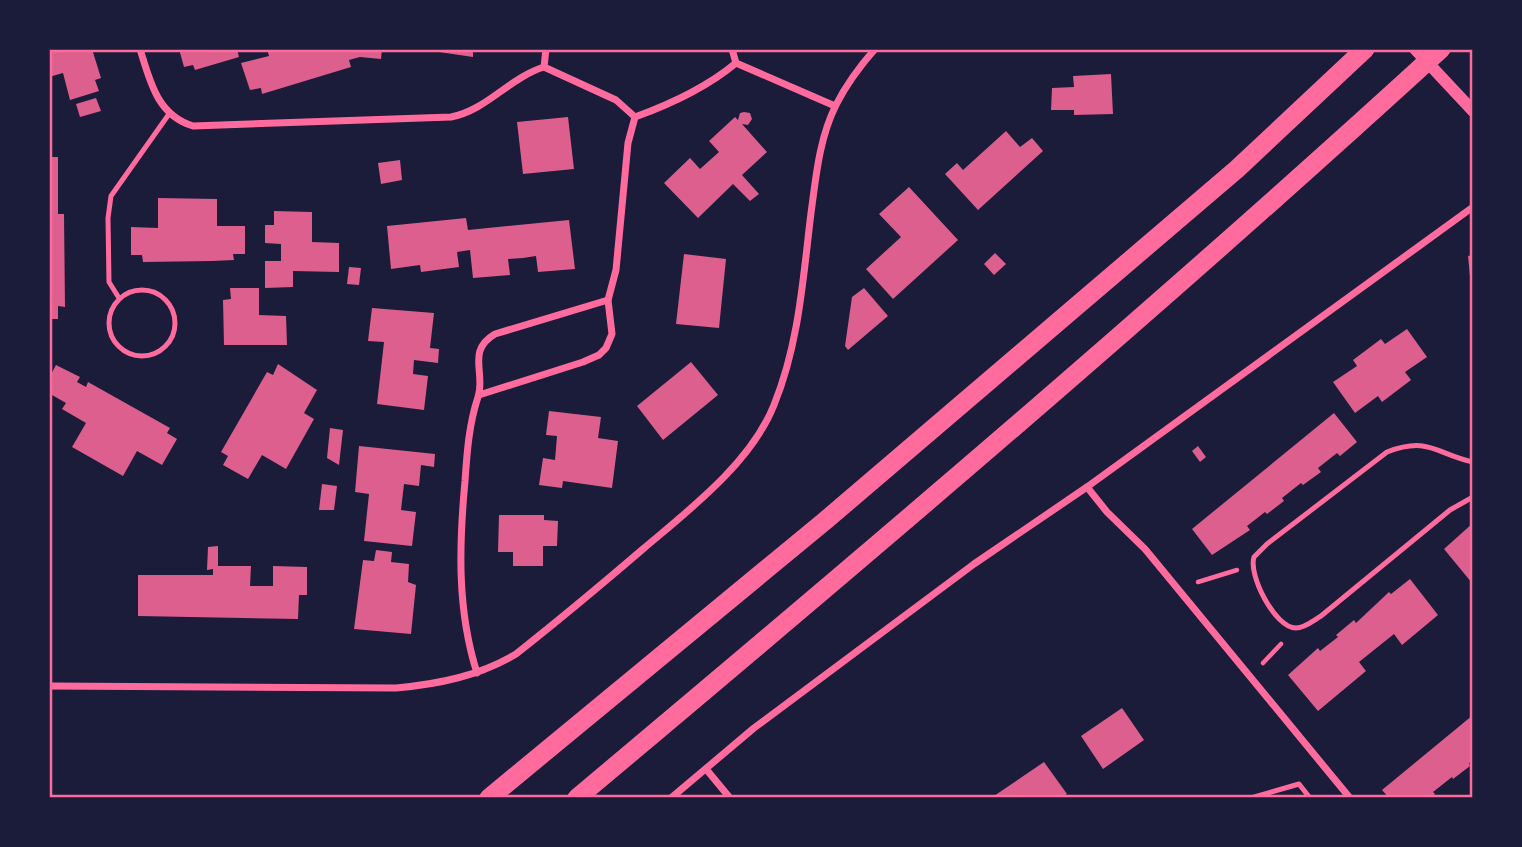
<svg xmlns="http://www.w3.org/2000/svg" width="1522" height="847" font-family="'IBM Plex Sans',sans-serif">
  <style>
    .building { fill: #dd5f8e }
    .lines { fill: none; stroke-linecap: round; stroke-linejoin: round }
    .path { stroke: #ff6b9d; stroke-width: 4.5 }
    .service { stroke: #ff6b9d; stroke-width: 5 }
    .minor { stroke: #ff6b9d; stroke-width: 7 }
    .tertiary { stroke: #ff6b9d; stroke-width: 12 }
    .trunk { stroke: #ff6b9d; stroke-width: 19 }
    .neatline { fill: none; stroke: #ff6b9d; stroke-width: 2.5 }
  </style>
  <rect width="100%" height="100%" fill="#1b1b3a"/>
  <g class="building">
    <polygon points="49,49 92,49 101,78 95,80 99,91 70,100 63,73 49,77"/>
    <polygon points="179,49 237,49 239,57 195,70 193,65 184,67"/>
    <polygon points="267,49 382,49 381,59 360,57 349,60 351,67 262,94 261,88 250,90 241,63 269,56"/>
    <polygon points="419,49 473,49 473,57"/>
    <polygon points="1111,74 1113,114 1074,115 1074,110 1051,110 1052,88 1074,87 1073,76"/>
    <polygon points="96,98 101,111 80,117 76,104"/>
    <polygon points="744,112 750,113 752,119 748,125 742,124 767,152 742,175 759,194 750,201 733,184 698,218 664,183 690,158 700,169 719,152 709,141 735,117 738,120 740,113"/>
    <polygon points="568,117 574,169 523,174 517,122"/>
    <polygon points="1006,131 1020,147 1032,138 1043,151 978,210 945,174 957,163 963,170"/>
    <polygon points="49,146 52,146 52,157 58,157 58,214 64,214 65,307 58,306 58,319 49,319"/>
    <polygon points="400,160 402,180 381,184 378,163"/>
    <polygon points="909,187 958,240 893,299 866,269 901,237 879,214"/>
    <polygon points="158,198 217,199 217,226 245,226 245,254 233,254 234,260 212,261 143,262 142,255 131,255 131,227 158,228"/>
    <polygon points="274,211 312,212 312,242 339,243 339,272 293,271 293,287 265,288 265,261 281,261 281,244 265,243 265,225 274,225"/>
    <polygon points="466,218 468,230 569,220 575,269 538,272 536,256 523,258 508,259 510,275 473,278 470,250 457,252 459,267 421,272 420,265 391,269 387,226"/>
    <polygon points="995,253 1006,264 994,275 984,264"/>
    <polygon points="684,254 726,259 719,328 676,324"/>
    <polygon points="1473,255 1473,286 1471,286 1468,256"/>
    <polygon points="349,267 361,268 359,285 347,284"/>
    <polygon points="230,288 259,288 259,315 286,316 287,345 224,345 223,300 231,299"/>
    <polygon points="864,288 888,316 848,350 845,346 852,297"/>
    <polygon points="372,308 434,313 430,348 439,349 438,363 414,360 413,374 428,376 424,410 377,404 384,342 368,341"/>
    <polygon points="1407,329 1427,357 1405,372 1411,380 1382,402 1378,396 1355,413 1333,382 1357,366 1353,360 1381,339 1385,344"/>
    <polygon points="691,362 718,395 663,440 637,406"/>
    <polygon points="278,364 317,390 304,413 314,419 286,469 262,455 248,479 223,465 228,456 221,452 267,372 273,375"/>
    <polygon points="56,365 80,377 77,382 86,387 88,382 170,428 167,433 177,439 162,465 137,451 123,476 72,447 86,423 62,409 66,403 52,395 49,400 49,378"/>
    <polygon points="549,411 601,417 598,438 618,441 612,488 563,481 562,488 539,485 543,458 555,460 557,436 546,435"/>
    <polygon points="1334,413 1357,442 1340,456 1337,453 1318,468 1321,472 1303,485 1301,483 1282,498 1284,501 1267,514 1265,512 1247,526 1250,530 1212,555 1192,529"/>
    <polygon points="330,428 343,430 339,465 327,458"/>
    <polygon points="359,446 435,454 434,467 421,465 419,486 404,484 401,510 416,512 412,546 364,541 369,494 355,492"/>
    <polygon points="1198,446 1206,457 1200,462 1192,451"/>
    <polygon points="322,484 337,486 334,510 319,510"/>
    <polygon points="499,515 544,515 544,520 558,521 557,546 543,546 543,566 513,566 513,552 498,552"/>
    <polygon points="1473,523 1473,582 1472,583 1444,549"/>
    <polygon points="218,546 218,566 251,566 250,586 273,586 273,566 307,567 307,595 299,595 298,619 138,616 138,575 213,575 213,569 207,570 208,547"/>
    <polygon points="376,550 392,552 391,562 409,564 408,582 416,585 411,634 354,629 363,560 374,561"/>
    <polygon points="1410,579 1438,615 1402,645 1394,634 1359,662 1366,671 1318,711 1288,675 1318,648 1320,651 1338,637 1336,635 1354,620 1356,623 1389,592 1391,594"/>
    <polygon points="1122,708 1144,740 1103,769 1081,736"/>
    <polygon points="1473,715 1473,760 1469,763 1470,766 1453,779 1452,777 1433,792 1435,794 1430,798 1389,798 1382,790"/>
    <polygon points="1044,762 1067,794 1060,798 991,798"/>
  </g>
  <g class="lines">
    <g class="path">
      <polyline points="1198,582 1237,570"/>
      <polyline points="1263,663 1281,644"/>
    </g>
    <g class="service">
      <circle cx="142" cy="323" r="33"/>
      <polyline points="119,298 109,282 108,218 111,196 169,114"/>
      <path d="M1473,462C1436,454 1429,436 1387,452L1267,544L1254,557C1248,575 1275,628 1296,628C1305,628 1314,620 1321,616L1450,510L1473,497"/>
      <polyline points="1251,798 1299,784 1310,798"/>
      <polyline points="1471,798 1473,797"/>
    </g>
    <g class="minor">
      <path d="M140,49C150,81 157,115 193,126L451,117C487,110 509,78 544,67"/>
      <polyline points="546,49 544,67 616,100 635,117"/>
      <polyline points="732,49 736,63 835,106"/>
      <path d="M479,395L583,362L599,355L606,348L612,334L608,300L616,270L628,143L635,117C671,104 706,88 736,63"/>
      <polyline points="1087,487 1107,512 1145,549 1350,798"/>
      <path d="M477,673C457,610 459,546 465,481C467,452 469,424 478,397C486,373 466,351 495,334L608,300"/>
      <path d="M49,686L396,688C439,684 479,676 516,654C559,620 601,585 643,549C689,510 751,463 774,405C799,344 803,278 811,213C816,177 819,139 836,105C846,85 860,66 875,49"/>
      <polyline points="706,769 730,798"/>
      <polyline points="671,798 754,728 974,564 1087,487 1473,207"/>
    </g>
    <polyline class="tertiary" points="1415,49 1473,111"/>
    <g class="trunk">
      <polyline points="489,798 826,520 1237,169 1365,49"/>
      <path d="M577,798C869,553 1160,306 1441,49"/>
    </g>
  </g>
  <rect width="1522" height="847" fill="none" stroke="#1b1b3a" stroke-width="102"/>
  <rect x="51" y="51" width="1420" height="745" class="neatline"/>
</svg>
